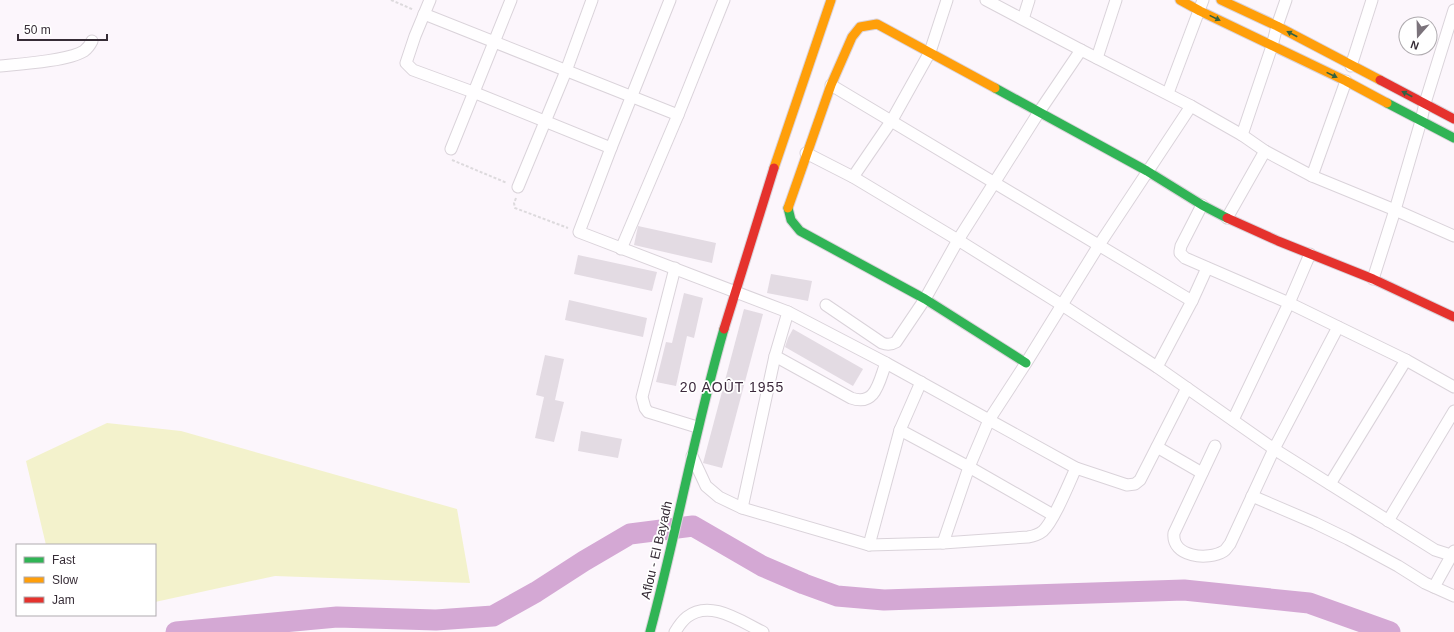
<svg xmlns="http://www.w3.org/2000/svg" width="1454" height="632" font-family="Helvetica,sans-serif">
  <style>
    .green { fill: #f3f2cc }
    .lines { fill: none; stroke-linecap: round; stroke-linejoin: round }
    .river { stroke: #d4a8d4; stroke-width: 21 }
    .building { fill: #e3dbe3 }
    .street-casing { stroke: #dad3da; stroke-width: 13 }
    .fast-casing { stroke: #dad3da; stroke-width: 11 }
    .slow-casing { stroke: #dad3da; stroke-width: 11 }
    .jam-casing { stroke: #dad3da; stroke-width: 11 }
    .path { stroke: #dddadd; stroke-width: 2; stroke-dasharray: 3 2; stroke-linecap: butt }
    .street { stroke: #fffeff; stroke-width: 11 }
    .fast { stroke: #30b455; stroke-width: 9 }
    .slow { stroke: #ff9f0a; stroke-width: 9 }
    .jam { stroke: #e5322d; stroke-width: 9 }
    .oneway { fill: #346242 }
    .labels { text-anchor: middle; stroke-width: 3.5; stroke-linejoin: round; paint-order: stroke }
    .street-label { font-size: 13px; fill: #362c36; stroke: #fff }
    .neighbourhood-label { font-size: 14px; letter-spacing: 1px; fill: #3c293c; stroke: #fff }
  </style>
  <rect width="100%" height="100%" fill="#fcf6fc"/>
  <polygon class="green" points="107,423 181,431 457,509 470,583 275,576 155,602 155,545 46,545 26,461"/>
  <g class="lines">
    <polyline class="river" points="176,632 337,617 436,620 493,616 536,592 584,561 630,534 693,526 762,566 804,584 837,596 884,600 1184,590 1309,603 1390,632"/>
  </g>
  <g class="building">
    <polygon points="638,226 716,243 712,263 634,245"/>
    <polygon points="578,255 657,272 652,291 574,274"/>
    <polygon points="771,274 812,281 808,301 767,293"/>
    <polygon points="684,293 703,298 694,338 687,336 676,386 656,382 666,342 672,343"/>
    <polygon points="569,300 647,318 643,337 565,320"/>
    <polygon points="744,309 763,314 722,468 703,463"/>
    <polygon points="793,329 863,369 853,386 785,347 788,338"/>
    <polygon points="545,355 564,359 555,400 564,402 554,442 535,438 544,397 536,395"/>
    <polygon points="581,431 622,439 618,458 578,451"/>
  </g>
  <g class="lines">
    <g class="street-casing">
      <g id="street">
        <polyline points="430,0 415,36 406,63 413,70 473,92 611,148"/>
        <polyline points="670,0 611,148 579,232 788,312 886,363 1076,468 1127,485 1135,484 1140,480 1187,388"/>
        <polyline points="986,0 1081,50 1191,106 1242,135 1265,151 1312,176 1395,210 1454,236"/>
        <polyline points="424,14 678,115"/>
        <polyline points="1023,19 1029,0"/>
        <polyline points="1097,58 1116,0"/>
        <path d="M0,66C21,64 68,61 84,51C88,48 90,45 92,41"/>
        <polyline points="1351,66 1372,0"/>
        <polyline points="831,85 1192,301"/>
        <polyline points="1168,93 1203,0"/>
        <polyline points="1242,135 1272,46 1277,26 1286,0"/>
        <polyline points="451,149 511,0"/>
        <polyline points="806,153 853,177 958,240 1062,305 1157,367 1274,449 1435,550 1454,556"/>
        <polyline points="1312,176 1346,81"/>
        <polyline points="853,177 892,120 930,52 947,0"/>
        <polyline points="518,187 566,71 592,0"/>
        <polyline points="1202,205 1181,246 1180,251 1180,253 1185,258 1289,303 1406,360 1454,387"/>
        <polyline points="1227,218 1265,151"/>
        <polyline points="621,249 678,115 724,0"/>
        <polyline points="675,268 642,397 645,408 648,412 697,427"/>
        <polyline points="1373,279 1395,210 1421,121 1425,103 1454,10"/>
        <path d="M826,305L882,343C887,345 891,345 896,342L925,299L958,240L1039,112L1081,50"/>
        <path d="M775,356L851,398C876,407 879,381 886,363"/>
        <polyline points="1157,367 1192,301 1207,268"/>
        <polyline points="921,382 900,430 969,467 1053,515"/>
        <polyline points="1233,420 1289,303 1310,254"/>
        <path d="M1215,446L1174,533C1171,557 1208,561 1224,551C1226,550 1228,546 1230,544L1274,449L1338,327"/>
        <polyline points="1157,447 1202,473"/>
        <path d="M692,456L706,486L719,497L742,508L869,545L943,543L1028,537C1034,536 1038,535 1043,531C1054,521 1069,483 1076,468"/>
        <polyline points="1330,484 1406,360"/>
        <polyline points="1252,496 1315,523 1348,539 1398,566 1425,583 1454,596"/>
        <polyline points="742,508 775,356 788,312"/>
        <polyline points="1388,521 1454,411"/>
        <polyline points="943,543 969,467 989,420 1026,363 1099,245 1191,106"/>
        <polyline points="869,545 900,430"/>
        <polyline points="1434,587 1454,551"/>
        <path d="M675,632C678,627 682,621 687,617C710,599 740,621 763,632"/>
      </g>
    </g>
    <g class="fast-casing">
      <g id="fast">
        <polyline points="995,88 1147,171 1202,205 1227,218"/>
        <polyline points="1387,103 1454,138"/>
        <polyline points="788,208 791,220 800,231 925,299 1026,363"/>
        <path d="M650,632C677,531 695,429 724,329"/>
      </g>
    </g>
    <g class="slow-casing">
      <g id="slow">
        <polyline points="1180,0 1200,11 1346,81 1387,103"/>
        <polyline points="1221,0 1277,26 1380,80"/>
        <polyline points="774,168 831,0"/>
        <polyline points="788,208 831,85 852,37 860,27 877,24 995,88"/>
      </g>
    </g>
    <g class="jam-casing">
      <g id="jam">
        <polyline points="1380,80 1454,119"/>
        <polyline points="1227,218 1278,241 1373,279 1454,317"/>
        <polyline points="724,329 774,168"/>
      </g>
    </g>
    <g class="path">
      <polyline points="391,0 414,10"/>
      <polyline points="452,160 507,183"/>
      <polyline points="516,198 514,203 515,208 568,228"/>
    </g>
    <use href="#street" class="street"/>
    <use href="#fast" class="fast"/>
    <use href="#slow" class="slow"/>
    <use href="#jam" class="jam"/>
  </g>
  <defs><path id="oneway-solid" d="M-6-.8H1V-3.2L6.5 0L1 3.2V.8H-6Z"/></defs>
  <g class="oneway">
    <use href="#oneway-solid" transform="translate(1215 18) rotate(26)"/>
    <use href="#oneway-solid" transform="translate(1292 34) rotate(-152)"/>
    <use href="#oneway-solid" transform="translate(1332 75) rotate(26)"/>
    <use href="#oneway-solid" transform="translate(1407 94) rotate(-153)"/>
  </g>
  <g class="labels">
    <g class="street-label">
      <text transform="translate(656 550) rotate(-77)" y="5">Aflou - El Bayadh</text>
    </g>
    <g class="neighbourhood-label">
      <text x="732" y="392">20 AOÛT 1955</text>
    </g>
  </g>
  <rect x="16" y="544" width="140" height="72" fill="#ffffff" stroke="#afabaf"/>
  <rect x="24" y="557" width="20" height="6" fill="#30b455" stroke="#afabaf"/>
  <text x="52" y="564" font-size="12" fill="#362c36">Fast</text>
  <rect x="24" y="577" width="20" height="6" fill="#ff9f0a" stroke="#afabaf"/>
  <text x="52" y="584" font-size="12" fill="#362c36">Slow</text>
  <rect x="24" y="597" width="20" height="6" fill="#e5322d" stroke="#afabaf"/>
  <text x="52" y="604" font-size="12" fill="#362c36">Jam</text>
  <g transform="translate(1418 36) rotate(200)"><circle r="19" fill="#ffffff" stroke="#afabaf"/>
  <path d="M0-3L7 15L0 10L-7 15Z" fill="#7b737b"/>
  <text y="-6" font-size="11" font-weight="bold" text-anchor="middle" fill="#362c36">N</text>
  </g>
  <path d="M18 34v6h89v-6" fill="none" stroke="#362c36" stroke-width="2"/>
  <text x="24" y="34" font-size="12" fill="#362c36" stroke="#ffffff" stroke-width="3" paint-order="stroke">50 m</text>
</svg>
